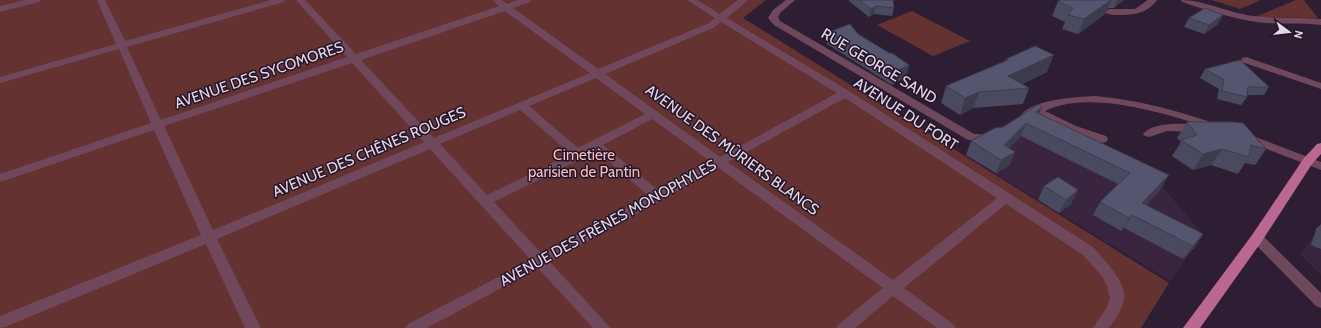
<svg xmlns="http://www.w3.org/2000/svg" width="1321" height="328" font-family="Cabin,sans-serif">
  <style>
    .built { fill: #392540 }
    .green { fill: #643331 }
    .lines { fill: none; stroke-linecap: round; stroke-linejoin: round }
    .minor { fill: #70485b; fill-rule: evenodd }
    .major { fill: #ba6891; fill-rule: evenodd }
    .wall { fill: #494960 }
    .shaded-wall { fill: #3c3c4e }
    .building { fill: #555570; stroke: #3c3c4e }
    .labels { text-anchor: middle; stroke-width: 3; stroke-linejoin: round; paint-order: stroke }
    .street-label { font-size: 15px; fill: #e2d8e6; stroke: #241429 }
    .park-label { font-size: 15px; fill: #f7c0bd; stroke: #241429 }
  </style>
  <rect width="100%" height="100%" fill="#2e1e33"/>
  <g class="built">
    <polygon points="1026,119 1162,186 1203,235 1170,281 965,155"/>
    <polygon points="1321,227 1321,275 1300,254"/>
  </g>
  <g class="green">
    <polygon points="0,0 766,0 743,18 1169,283 1141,328 0,328"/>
    <polygon points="1212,0 1261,0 1240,9"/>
    <polygon points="1296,0 1304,0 1318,18 1255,17"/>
    <polygon points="912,11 970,41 933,56 877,25"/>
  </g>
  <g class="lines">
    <g class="minor">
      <polygon points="25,0 40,0 39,2 0,12 0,6"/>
      <path d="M97,0H105L125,41L271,0H285L284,2L127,47L161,120L347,57L296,0H305L356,54L499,6L492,0H502L507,4L518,0H531L530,2L513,8L598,69L707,24L715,18L687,0H697L720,14L738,0H748L727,18L849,91L1093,247C1104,260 1127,282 1124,300C1122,310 1115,320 1109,328H1093L1107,307L1110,298L1107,286L1102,276L1083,255L1006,204L904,288L953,324L956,328H937L893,296L855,328H836L839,324L883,288L719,168L550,262L607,324L610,328H593L538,268L427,328H405L408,324L531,260L430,149L217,239L261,328H245L206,244L5,327L0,328V316L201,235L154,130L0,182V174L151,123L119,49L0,83V77L116,44ZM505,11L590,73L434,138L361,60ZM721,22L837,93L720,157L605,74L713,28ZM352,63L424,142L213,230L164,126ZM596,78L645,114L578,148L529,106ZM845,98L997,198L893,280L728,162ZM520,110L571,154L487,195L440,144ZM652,119L711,162L658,190L603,145ZM594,149L649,196L542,254L494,202L583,158L584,154Z"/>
      <polygon points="786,0 795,0 780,13 778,18 780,21 974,134 997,135 999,137 997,139 968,140 774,25 768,18 773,10"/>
      <path d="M1148,0H1157C1147,14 1133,15 1117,15C1112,15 1108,15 1105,12L1109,9H1135Z"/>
      <path d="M1181,0C1203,0 1224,11 1247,15C1271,19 1296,17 1321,19V25C1299,22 1278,25 1256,22C1231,18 1206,10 1182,2Z"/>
      <polygon points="1246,57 1321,83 1321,89 1242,62 1241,60 1242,58"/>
      <path d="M1095,96C1139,100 1179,111 1220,125L1222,127L1220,129L1216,130L1204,127L1206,129L1204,131L1200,132L1167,131L1149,137L1145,136L1143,134C1153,121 1189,123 1203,126C1161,112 1087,90 1045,111L1076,126L1106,136L1108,139L1106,142L1102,143L1068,130L1036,115L1027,118L1021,115C1033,99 1076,97 1095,96Z"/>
      <polygon points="1245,133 1321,162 1321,170 1241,139 1239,137 1241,135"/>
      <polygon points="1257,233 1262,235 1321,293 1321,308 1316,306 1252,241 1250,238 1252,235"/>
    </g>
    <polygon class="major" points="1321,143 1321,154 1312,164 1262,241 1200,328 1183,328 1252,235 1304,158 1317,144"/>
  </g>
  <g class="wall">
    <polygon points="849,0 893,0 894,8 892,16 874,14 869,17 849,1"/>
    <polygon points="1061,0 1124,0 1114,8 1108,8 1105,14 1078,34 1062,29 1065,22 1052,16 1058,1"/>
    <polygon points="1223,15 1218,24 1204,34 1184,27 1189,18"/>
    <polygon points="829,32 858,34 909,65 906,77 892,85 827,44"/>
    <polygon points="1006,59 1047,72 1022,84 1029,88 1023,104 973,108 960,115 941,103 946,86 1005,61"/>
    <polygon points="1205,69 1269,87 1264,95 1247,95 1247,97 1241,105 1217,99 1219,89 1200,78"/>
    <polygon points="1039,113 1161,189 1146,205 1203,234 1194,248 1183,259 1124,228 1121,231 1093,215 1100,202 1118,184 1021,136 1009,148 1010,165 996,173 966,155 971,141 1003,127"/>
    <polygon points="1187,122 1266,149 1255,165 1245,163 1238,174 1211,165 1193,170 1172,156 1181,142 1177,138"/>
    <polygon points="1044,186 1078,190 1071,204 1059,213 1038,200"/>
    <polygon points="1321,224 1321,249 1311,245 1316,229"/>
  </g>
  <g class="shaded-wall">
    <polygon points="1109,0 1112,0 1105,14 1078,34 1084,19"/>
    <polygon points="1117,0 1124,0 1114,8"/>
    <polygon points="876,6 874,14 869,17 871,9"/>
    <polygon points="1223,15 1218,24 1204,34 1209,25"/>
    <polygon points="1054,55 1047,72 1011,89 1008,76"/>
    <polygon points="909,65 906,77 892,85 895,72"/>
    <polygon points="979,92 973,108 960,115 965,98"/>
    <polygon points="1042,107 1036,120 1036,112"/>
    <polygon points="1026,123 1021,136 999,158 1004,145"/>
    <polygon points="1222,149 1211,165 1193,170 1203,154"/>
    <polygon points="1015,152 1010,165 996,173 1001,160"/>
    <polygon points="1169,175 1161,189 1135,217 1142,203"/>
    <polygon points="1078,190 1071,204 1059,213 1066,200"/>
    <polygon points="1132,215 1124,228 1121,231 1129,218"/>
    <polygon points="1203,234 1194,248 1183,259 1193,246"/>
  </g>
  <g class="building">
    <polygon points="859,0 893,0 894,8 876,6 871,9"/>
    <polygon points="1061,0 1111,0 1084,19 1068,15 1073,8 1058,1"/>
    <polygon points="1205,8 1223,15 1209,25 1189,18"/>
    <polygon points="850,24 858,34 889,53 892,53 909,65 895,72 829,32"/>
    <polygon points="1035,46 1054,55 1008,76 1029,88 979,92 965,98 946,86 1008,60 1006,59"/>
    <polygon points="1240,60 1269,87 1248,87 1247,97 1222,91 1224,80 1205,69"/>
    <polygon points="1039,104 1042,107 1036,112 1044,116 1169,175 1142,203 1203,234 1193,246 1132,215 1129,218 1100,202 1130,173 1026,123 1004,145 1015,152 1001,160 971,141 995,128 1003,127"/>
    <polygon points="1187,122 1234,122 1243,123 1266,149 1251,145 1249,157 1222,149 1203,154 1181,140 1197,135"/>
    <polygon points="1058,177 1078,190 1066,200 1044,186"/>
  </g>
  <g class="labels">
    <g class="street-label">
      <text transform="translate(879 66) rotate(31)" y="5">RUE GEORGE SAND</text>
      <text transform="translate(259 75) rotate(-19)" y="5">AVENUE DES SYCOMORES</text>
      <text transform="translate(906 114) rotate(33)" y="5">AVENUE DU FORT</text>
      <text transform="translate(732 150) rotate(36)" y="5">AVENUE DES MÛRIERS BLANCS</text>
      <text transform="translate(369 152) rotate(-23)" y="5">AVENUE DES CHÊNES ROUGES</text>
      <text transform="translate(608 223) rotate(-29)" y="5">AVENUE DES FRÊNES MONOPHYLES</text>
    </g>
    <g class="park-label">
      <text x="584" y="160">Cimetière<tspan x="584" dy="17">parisien de Pantin</tspan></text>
    </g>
  </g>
  <g transform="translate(1289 32) rotate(105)" stroke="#241429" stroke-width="3" paint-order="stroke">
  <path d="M0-3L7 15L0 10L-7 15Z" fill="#e2d8e6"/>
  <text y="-6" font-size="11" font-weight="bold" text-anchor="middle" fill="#e2d8e6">N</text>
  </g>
</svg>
